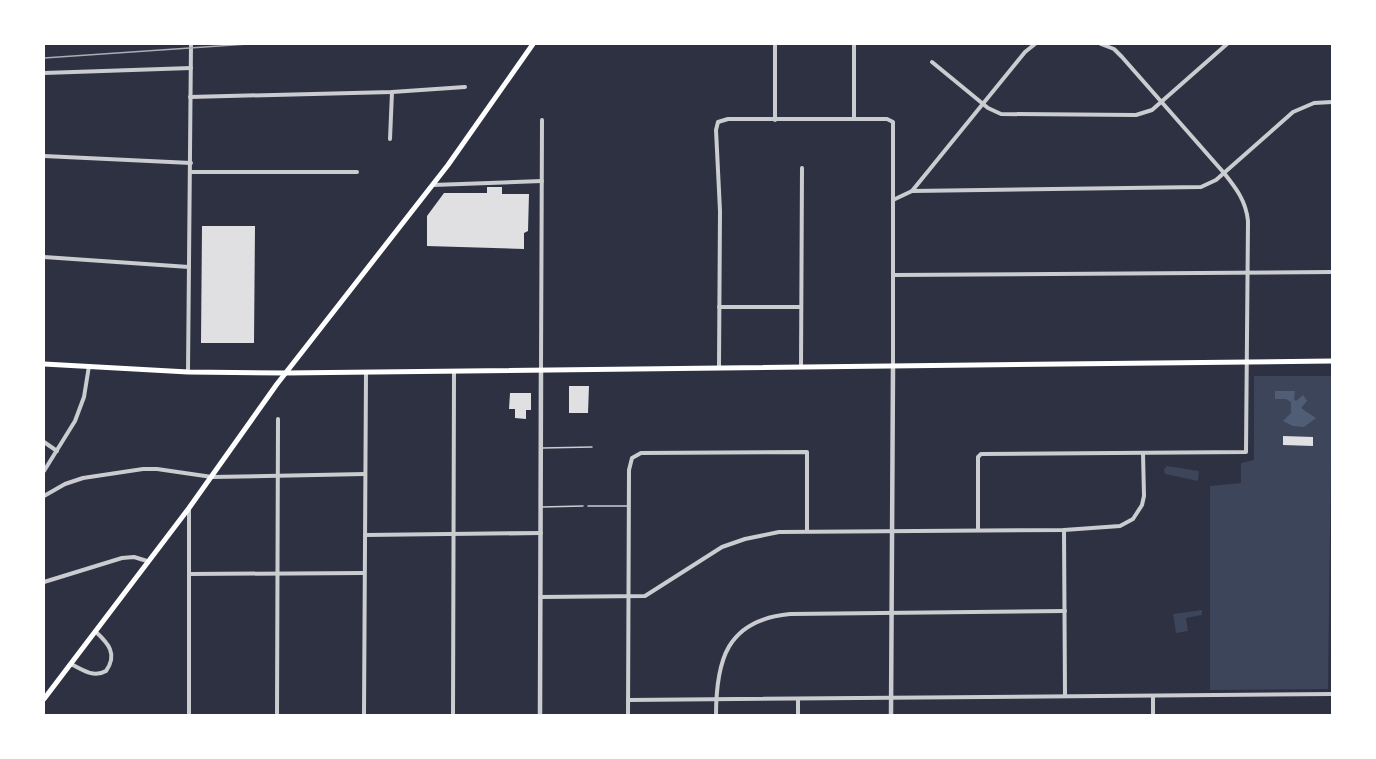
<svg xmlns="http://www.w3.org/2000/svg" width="1376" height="759" font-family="'Libre Baskerville',serif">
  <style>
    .green { fill: #3c4559 }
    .water { fill: #4f5d75 }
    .building { fill: #e0e0e3 }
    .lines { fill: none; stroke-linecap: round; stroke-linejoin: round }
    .service { stroke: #caccd0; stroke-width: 1.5 }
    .minor { stroke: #caccd0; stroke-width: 4 }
    .tertiary { stroke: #caccd0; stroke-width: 4.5 }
    .primary { stroke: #fff; stroke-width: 5 }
    .rail { stroke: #abadb3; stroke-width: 1.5 }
  </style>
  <rect width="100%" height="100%" fill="#2d3142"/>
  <g class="green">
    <polygon points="1254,376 1332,376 1328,689 1210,690 1210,486 1241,483 1241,463 1254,460"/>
    <polygon points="1167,466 1199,471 1198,481 1165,474 1164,470"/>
    <polygon points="1202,610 1202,615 1186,618 1188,631 1176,633 1173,614"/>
  </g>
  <polygon class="water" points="1275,391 1295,391 1294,399 1296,401 1303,395 1307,401 1301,408 1316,418 1304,427 1293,426 1283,421 1291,413 1291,402 1286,399 1275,399"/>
  <g class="building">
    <polygon points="487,187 502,187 502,194 529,194 528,231 524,233 524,249 427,246 427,216 444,193 487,193"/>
    <polygon points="202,226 255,226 254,343 201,343"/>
    <polygon points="569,386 589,386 588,413 569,413"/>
    <polygon points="510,393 531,393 531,410 526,410 526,419 515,418 515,409 509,409"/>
    <polygon points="1283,436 1313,437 1313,446 1283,445"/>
  </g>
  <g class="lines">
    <g class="service">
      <polyline points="542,448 592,447"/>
      <polyline points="588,506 628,506"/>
      <polyline points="541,507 583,506"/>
    </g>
    <g class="minor">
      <polyline points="775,44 775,120"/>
      <polyline points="932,62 988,108 1001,114 1136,115 1152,110 1227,44"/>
      <polyline points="44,73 191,68"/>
      <polyline points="190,97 392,92 465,87"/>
      <polyline points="854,118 854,44"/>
      <polyline points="390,139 392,92"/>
      <polyline points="44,156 191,163"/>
      <polyline points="191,172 357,172"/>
      <polyline points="433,185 542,181"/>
      <polyline points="912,191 1201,187 1216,180 1293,112 1314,103 1332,102"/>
      <polyline points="893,200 912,191 1025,52 1035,44"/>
      <polyline points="44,257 189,267"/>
      <polyline points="893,275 1332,272"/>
      <polyline points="719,307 801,307"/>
      <polyline points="801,366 802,168"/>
      <polyline points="719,367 720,211 716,130 718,122 728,119 887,119 893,122 893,366"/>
      <polyline points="541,369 542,120"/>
      <polyline points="188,372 191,44"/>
      <polyline points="44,442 57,451"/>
      <polyline points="44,471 75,421 84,397 89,366"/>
      <polyline points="44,496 65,484 83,478 143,469 157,469 212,477 365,474"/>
      <path d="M978,529V457L981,454L1246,452L1248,221C1246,201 1236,188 1224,173L1122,57L1114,49L1101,44"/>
      <polyline points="1064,530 1065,695"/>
      <polyline points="365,535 541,533"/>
      <polyline points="189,574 364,573"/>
      <polyline points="44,582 122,558 134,557 147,561"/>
      <polyline points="540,597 645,596 722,547 745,539 779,532 1064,530 1120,526 1133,519 1142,505 1144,496 1143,453"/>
      <path d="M71,664C82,670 94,678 106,671C118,654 108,643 96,632"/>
      <polyline points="628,700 1332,694"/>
      <polyline points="189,716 189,509"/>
      <polyline points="277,716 278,419"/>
      <polyline points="364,716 366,372"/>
      <polyline points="453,716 454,371"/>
      <polyline points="628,716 629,470 632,458 641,453 807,452 807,530"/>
      <path d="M716,716C716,661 726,620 790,614L1065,611"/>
      <polyline points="798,716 798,700"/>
      <polyline points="1153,716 1153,696"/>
    </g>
    <g class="tertiary">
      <polyline points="540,716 541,369"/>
      <polyline points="891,716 893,366"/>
    </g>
    <g class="primary">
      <polyline points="44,364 188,372 285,373 1332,361"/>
      <polyline points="44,699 189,508 277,384 448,165 533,44"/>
    </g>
    <polyline class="rail" points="44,58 248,44"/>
  </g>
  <rect width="1376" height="759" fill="none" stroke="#ffffff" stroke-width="90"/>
</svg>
